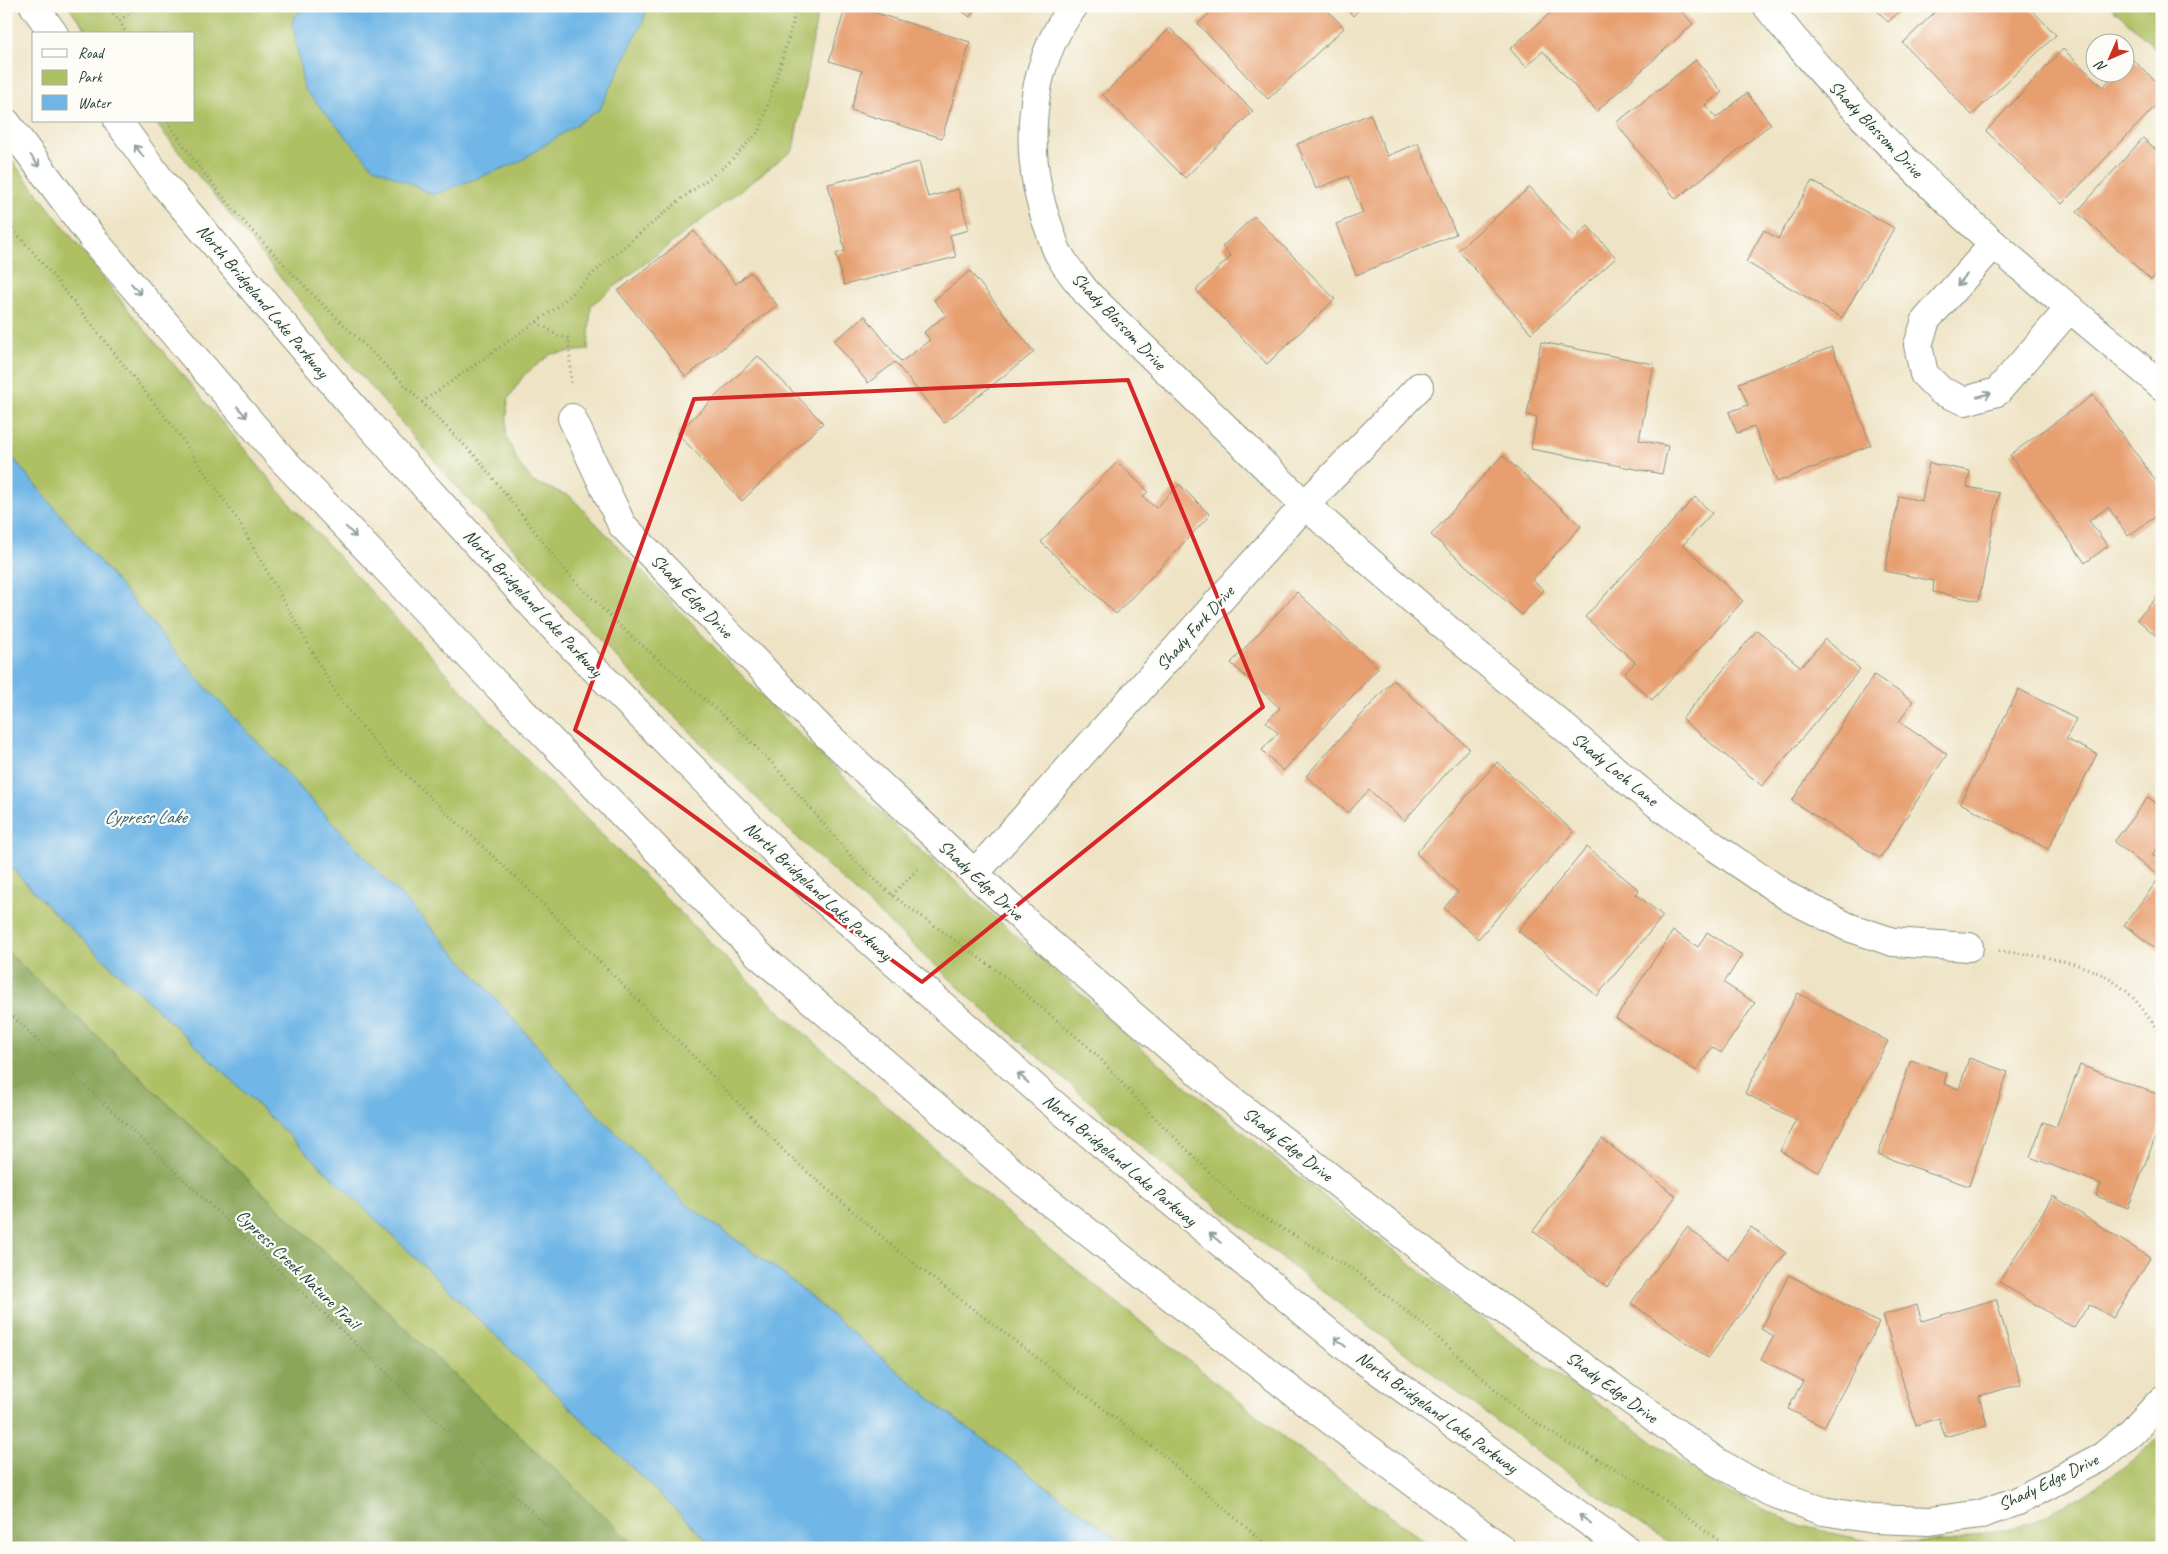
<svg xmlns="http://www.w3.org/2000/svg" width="2168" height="1554" font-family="Caveat,sans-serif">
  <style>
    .green { fill: #aec064; stroke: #667e4c }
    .forest { fill: #8aa65a; stroke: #547247 }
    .water { fill: #6fb6e6; stroke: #477a8d }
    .building { fill: #e79f70 }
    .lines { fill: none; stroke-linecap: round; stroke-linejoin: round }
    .street-casing { stroke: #86907c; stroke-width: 30 }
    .secondary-casing { stroke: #86907c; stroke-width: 30 }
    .path { stroke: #86907c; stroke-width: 3; stroke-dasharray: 1 4; stroke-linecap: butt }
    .street { stroke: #fff; stroke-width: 28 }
    .secondary { stroke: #fff; stroke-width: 28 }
    .oneway { stroke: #8f9e9a }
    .marked { fill: none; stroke: #d62828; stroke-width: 4; stroke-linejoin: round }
    .labels { text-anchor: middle; stroke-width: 4.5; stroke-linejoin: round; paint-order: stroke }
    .street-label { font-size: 18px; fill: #1f3d34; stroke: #fdfcf7 }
    .water-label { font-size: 19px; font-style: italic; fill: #376169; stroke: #fdfcf7 }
  </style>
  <rect width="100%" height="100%" fill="#fdfcf7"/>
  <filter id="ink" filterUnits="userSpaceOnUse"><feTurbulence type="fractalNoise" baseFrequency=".02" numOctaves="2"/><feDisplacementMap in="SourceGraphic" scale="10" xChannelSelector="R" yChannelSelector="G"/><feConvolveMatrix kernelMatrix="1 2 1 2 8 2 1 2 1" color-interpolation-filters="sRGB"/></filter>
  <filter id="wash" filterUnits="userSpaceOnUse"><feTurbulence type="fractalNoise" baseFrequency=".0096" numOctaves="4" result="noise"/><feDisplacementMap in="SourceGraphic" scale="20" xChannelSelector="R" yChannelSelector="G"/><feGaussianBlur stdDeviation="1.12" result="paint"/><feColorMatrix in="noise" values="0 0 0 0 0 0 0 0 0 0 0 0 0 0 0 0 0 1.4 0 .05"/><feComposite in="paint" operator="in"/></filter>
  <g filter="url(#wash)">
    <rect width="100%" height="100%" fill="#eee3c4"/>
    <g class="green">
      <polygon points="68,6 306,6 292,19 643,21 647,6 819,6 793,150 591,305 588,350 551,354 524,375 508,399 506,436 518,462 533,482 570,496 683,615 799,734 916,846 1149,1055 1277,1160 1502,1335 1658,1445 1726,1492 1802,1526 1876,1543 1954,1541 2031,1523 2089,1491 2135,1459 2162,1434 2162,1548 1676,1548 1582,1484 1350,1312 1160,1162 978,1005 790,831 625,667 463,494 334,344 154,121 194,121 194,34 89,34"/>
      <polygon points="2110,6 2162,6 2162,54"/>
      <polygon points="6,153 130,312 292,506 524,757 779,1011 1023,1227 1296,1447 1434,1548 1126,1548 1101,1527 941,1408 782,1273 685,1203 595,1112 466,965 201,682 6,450"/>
      <polygon points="6,862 51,910 211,1060 715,1548 638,1548 18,962 6,949"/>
    </g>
    <polygon class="forest" points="6,949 18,962 638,1548 6,1548"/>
    <g class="water">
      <polygon points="306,6 647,6 643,21 600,109 519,162 433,195 372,166 304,89 292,19"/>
      <polygon points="6,450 201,682 466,965 595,1112 685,1203 782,1273 941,1408 1101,1527 1126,1548 715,1548 211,1060 51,910 6,862"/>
    </g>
    <g id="blocks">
      <g class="building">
        <polygon points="846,6 853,6 970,42 942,138 851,110 862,71 829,61"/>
        <polygon points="954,6 977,6 970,17"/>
        <polygon points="1217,6 1324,6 1344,28 1268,99 1198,24"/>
        <polygon points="1344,6 1363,6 1353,16"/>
        <polygon points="1558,6 1677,6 1693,24 1597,111 1543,51 1526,67 1510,49"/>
        <polygon points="1873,6 1906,6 1888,22"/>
        <polygon points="1941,6 2028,6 2056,35 1972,115 1903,43"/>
        <polygon points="1170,28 1253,111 1185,178 1103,95"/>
        <polygon points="2063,49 2103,87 2117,72 2126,72 2126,63 2131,58 2162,87 2162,99 2062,204 1986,131"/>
        <polygon points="1696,60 1722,92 1705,105 1716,118 1747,93 1771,124 1676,199 1616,123"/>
        <polygon points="1370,114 1387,156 1418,143 1456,234 1356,275 1336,224 1363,213 1348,176 1316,189 1297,144"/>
        <polygon points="2143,138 2162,155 2162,269 2151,280 2077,212"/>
        <polygon points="919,162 928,197 958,189 969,230 950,235 956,257 844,285 836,254 845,251 828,184"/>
        <polygon points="1812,181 1894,228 1842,318 1746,262 1764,230 1778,239"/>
        <polygon points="1530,187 1575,238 1588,226 1616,258 1531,333 1458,250"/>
        <polygon points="1254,216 1335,299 1267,364 1196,290 1231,256 1222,247"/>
        <polygon points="694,231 736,284 750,272 777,305 686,377 618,291"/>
        <polygon points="970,271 1034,352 944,423 895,362 868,383 834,341 865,316 901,362 930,340 924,332 946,315 934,300"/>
        <polygon points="1541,342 1654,364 1639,440 1668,446 1662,474 1531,449 1537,417 1527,415"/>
        <polygon points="1832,347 1871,445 1777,482 1754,427 1737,433 1729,412 1748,405 1739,383"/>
        <polygon points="758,356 823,423 742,501 677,433"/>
        <polygon points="2093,395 2162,489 2162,512 2128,536 2108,507 2089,521 2108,546 2085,563 2010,455"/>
        <polygon points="1502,455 1581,526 1532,580 1544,590 1522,615 1431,535"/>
        <polygon points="1117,462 1148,491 1143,497 1156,508 1179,484 1210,515 1116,614 1041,542"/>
        <polygon points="1929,463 1970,471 1967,487 1999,493 1979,601 1933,592 1934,581 1885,571 1899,496 1922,501"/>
        <polygon points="1695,497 1712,513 1683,545 1743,601 1652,700 1624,674 1635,662 1585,617"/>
        <polygon points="1297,592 1378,668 1283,771 1262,750 1278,733 1266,722 1280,708 1231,663"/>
        <polygon points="2162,592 2162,641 2137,619"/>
        <polygon points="1757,630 1801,667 1825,639 1860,669 1762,786 1682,719"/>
        <polygon points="1874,675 1913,701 1899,722 1947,754 1880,858 1792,801"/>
        <polygon points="1393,680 1469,748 1404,821 1369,790 1348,813 1306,776"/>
        <polygon points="2019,689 2076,719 2066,739 2097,754 2048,849 1960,803"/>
        <polygon points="1497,762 1574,832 1478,939 1444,908 1458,892 1416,853"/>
        <polygon points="2148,797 2162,808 2162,843 2152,855 2162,862 2162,953 2124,925 2160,877 2114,842"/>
        <polygon points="1587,847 1639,890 1636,894 1663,916 1597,996 1518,931"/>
        <polygon points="1673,931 1698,947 1707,932 1742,955 1724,983 1755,1003 1721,1053 1712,1047 1696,1071 1616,1018"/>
        <polygon points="1798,993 1888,1041 1819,1172 1780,1151 1796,1120 1745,1093"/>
        <polygon points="1969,1058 2008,1072 1969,1186 1878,1155 1911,1060 1947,1073 1944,1084 1959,1089"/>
        <polygon points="2080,1065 2162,1096 2162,1120 2128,1208 2096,1196 2101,1184 2030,1157 2043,1122 2056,1127"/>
        <polygon points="1602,1139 1676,1196 1607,1287 1533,1231"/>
        <polygon points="2053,1196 2150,1258 2113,1318 2089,1304 2074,1328 1999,1282"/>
        <polygon points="1687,1227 1728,1259 1751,1227 1786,1253 1708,1358 1631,1303"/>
        <polygon points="1789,1275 1879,1323 1824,1427 1788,1409 1803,1381 1761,1359 1774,1336 1761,1329"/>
        <polygon points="1996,1299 2021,1384 1979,1396 1987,1425 1945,1437 1939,1418 1916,1425 1883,1315 1917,1305 1922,1321"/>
      </g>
    </g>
  </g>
  <g filter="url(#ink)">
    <use href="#blocks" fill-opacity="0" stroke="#86907c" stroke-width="1"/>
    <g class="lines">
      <g class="street-casing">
        <g id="street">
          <path d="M1074,6C1025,68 1023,160 1050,231C1053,239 1055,249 1060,256C1067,269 1078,281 1087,293L1305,505L1427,612L1640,791L1715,847L1790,898L1848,927L1893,942L1969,947"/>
          <path d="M1767,6C1835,92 1912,171 1994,244C2049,292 2106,338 2162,386"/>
          <polyline points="1994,244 1926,320 1918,345 1924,374 1941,391 1965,401 1997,392 2070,308"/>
          <polyline points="572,418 622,525 824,732 1039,934 1214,1086 1444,1267 1717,1462 1770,1492 1823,1511 1873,1519 1930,1521 1981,1514 2018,1501 2103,1456 2131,1433 2162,1400"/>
          <polyline points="975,873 1305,505 1419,387"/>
        </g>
      </g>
      <g class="secondary-casing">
        <g id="secondary">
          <polyline points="34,6 54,34"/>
          <polyline points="118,121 161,181 356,410 547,621 813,890 1051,1102 1351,1351 1625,1548"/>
          <polyline points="6,122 97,244 282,459 491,679 759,955 1025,1183 1310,1405 1501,1548"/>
        </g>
      </g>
      <g class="path">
        <polyline points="106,6 120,21 126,34"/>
        <polyline points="2160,6 2162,8"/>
        <polyline points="120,21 136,6"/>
        <polyline points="167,121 198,166 245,223 316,298 386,366 478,459 568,574 621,627 733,724 774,765 855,861 892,895 1004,976 1092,1050 1144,1107 1244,1206 1357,1272 1425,1326 1519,1411 1564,1441 1641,1483 1729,1548"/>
        <polyline points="6,221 45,266 177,432 239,522 339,699 388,758 524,885 702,1065 787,1154 904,1256 1157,1450 1270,1548"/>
        <polyline points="537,322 558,336 569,338 571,386"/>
        <polyline points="422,402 556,308 601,266 680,200 729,163 760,130 793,23 795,6"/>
        <polyline points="892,895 920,867"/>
        <path d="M1999,951C2048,957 2102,962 2136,1001C2145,1012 2153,1024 2162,1035"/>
        <polyline points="6,1010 570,1548"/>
      </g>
      <use href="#street" class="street"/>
      <use href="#secondary" class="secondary"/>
    </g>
    <defs><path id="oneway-shaft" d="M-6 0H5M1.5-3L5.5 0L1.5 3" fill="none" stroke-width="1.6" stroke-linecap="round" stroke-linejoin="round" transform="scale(1.25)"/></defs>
    <g class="oneway">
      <use href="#oneway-shaft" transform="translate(139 151) rotate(-126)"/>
      <use href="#oneway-shaft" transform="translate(35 161) rotate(53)"/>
      <use href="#oneway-shaft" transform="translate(1962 280) rotate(131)"/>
      <use href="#oneway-shaft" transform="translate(136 289) rotate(49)"/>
      <use href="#oneway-shaft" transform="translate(1984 395) rotate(-16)"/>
      <use href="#oneway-shaft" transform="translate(242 412) rotate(49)"/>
      <use href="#oneway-shaft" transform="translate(351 532) rotate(46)"/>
      <use href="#oneway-shaft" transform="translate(1023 1078) rotate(-138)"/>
      <use href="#oneway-shaft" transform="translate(1215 1238) rotate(-140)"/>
      <use href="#oneway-shaft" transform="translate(1340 1342) rotate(-140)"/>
      <use href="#oneway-shaft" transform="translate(1585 1519) rotate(-144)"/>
    </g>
  </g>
  <path class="marked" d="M1128,380L1263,707L922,982L575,730L694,399Z"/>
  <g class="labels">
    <g class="street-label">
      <text transform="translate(1876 129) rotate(46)" y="6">Shady Blossom Drive</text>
      <text transform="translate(263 301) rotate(50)" y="6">North Bridgeland Lake Parkway</text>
      <text transform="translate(1119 321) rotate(46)" y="6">Shady Blossom Drive</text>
      <text transform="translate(692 596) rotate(46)" y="6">Shady Edge Drive</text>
      <text transform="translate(533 603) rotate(47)" y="6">North Bridgeland Lake Parkway</text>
      <text transform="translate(1195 628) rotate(-48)" y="6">Shady Fork Drive</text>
      <text transform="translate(1615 769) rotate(39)" y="6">Shady Loch Lane</text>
      <text transform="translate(981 880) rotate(43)" y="6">Shady Edge Drive</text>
      <text transform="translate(818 891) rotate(43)" y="6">North Bridgeland Lake Parkway</text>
      <text transform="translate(1288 1144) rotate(38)" y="6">Shady Edge Drive</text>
      <text transform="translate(1120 1160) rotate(40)" y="6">North Bridgeland Lake Parkway</text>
      <text transform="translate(298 1269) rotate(44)" y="6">Cypress Creek Nature Trail</text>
      <text transform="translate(1612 1387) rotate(36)" y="6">Shady Edge Drive</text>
      <text transform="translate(1437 1412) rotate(36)" y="6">North Bridgeland Lake Parkway</text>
      <text transform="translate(2048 1482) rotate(-26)" y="6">Shady Edge Drive</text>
    </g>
    <g class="water-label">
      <text x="145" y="823">Cypress Lake</text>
    </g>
  </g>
  <rect width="2168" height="1554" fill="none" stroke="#fdfcf7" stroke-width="25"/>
  <rect x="32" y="32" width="162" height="90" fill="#fdfcf7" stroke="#a4b0a9"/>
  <rect x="42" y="49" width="25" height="8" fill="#ffffff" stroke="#a4b0a9"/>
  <text x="78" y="58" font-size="15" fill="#1f3d34">Road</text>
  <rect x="42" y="70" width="25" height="15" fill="#aec064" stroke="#a4b0a9"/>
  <text x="78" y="82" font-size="15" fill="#1f3d34">Park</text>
  <rect x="42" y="95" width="25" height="15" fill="#6fb6e6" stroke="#a4b0a9"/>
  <text x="78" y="108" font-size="15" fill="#1f3d34">Water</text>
  <g transform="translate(2110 58) rotate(225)"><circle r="24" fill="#fdfcf7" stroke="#a4b0a9"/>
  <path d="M0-4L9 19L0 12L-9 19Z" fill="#c8321e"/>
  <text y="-8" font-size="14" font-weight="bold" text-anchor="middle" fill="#1f3d34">N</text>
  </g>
</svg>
